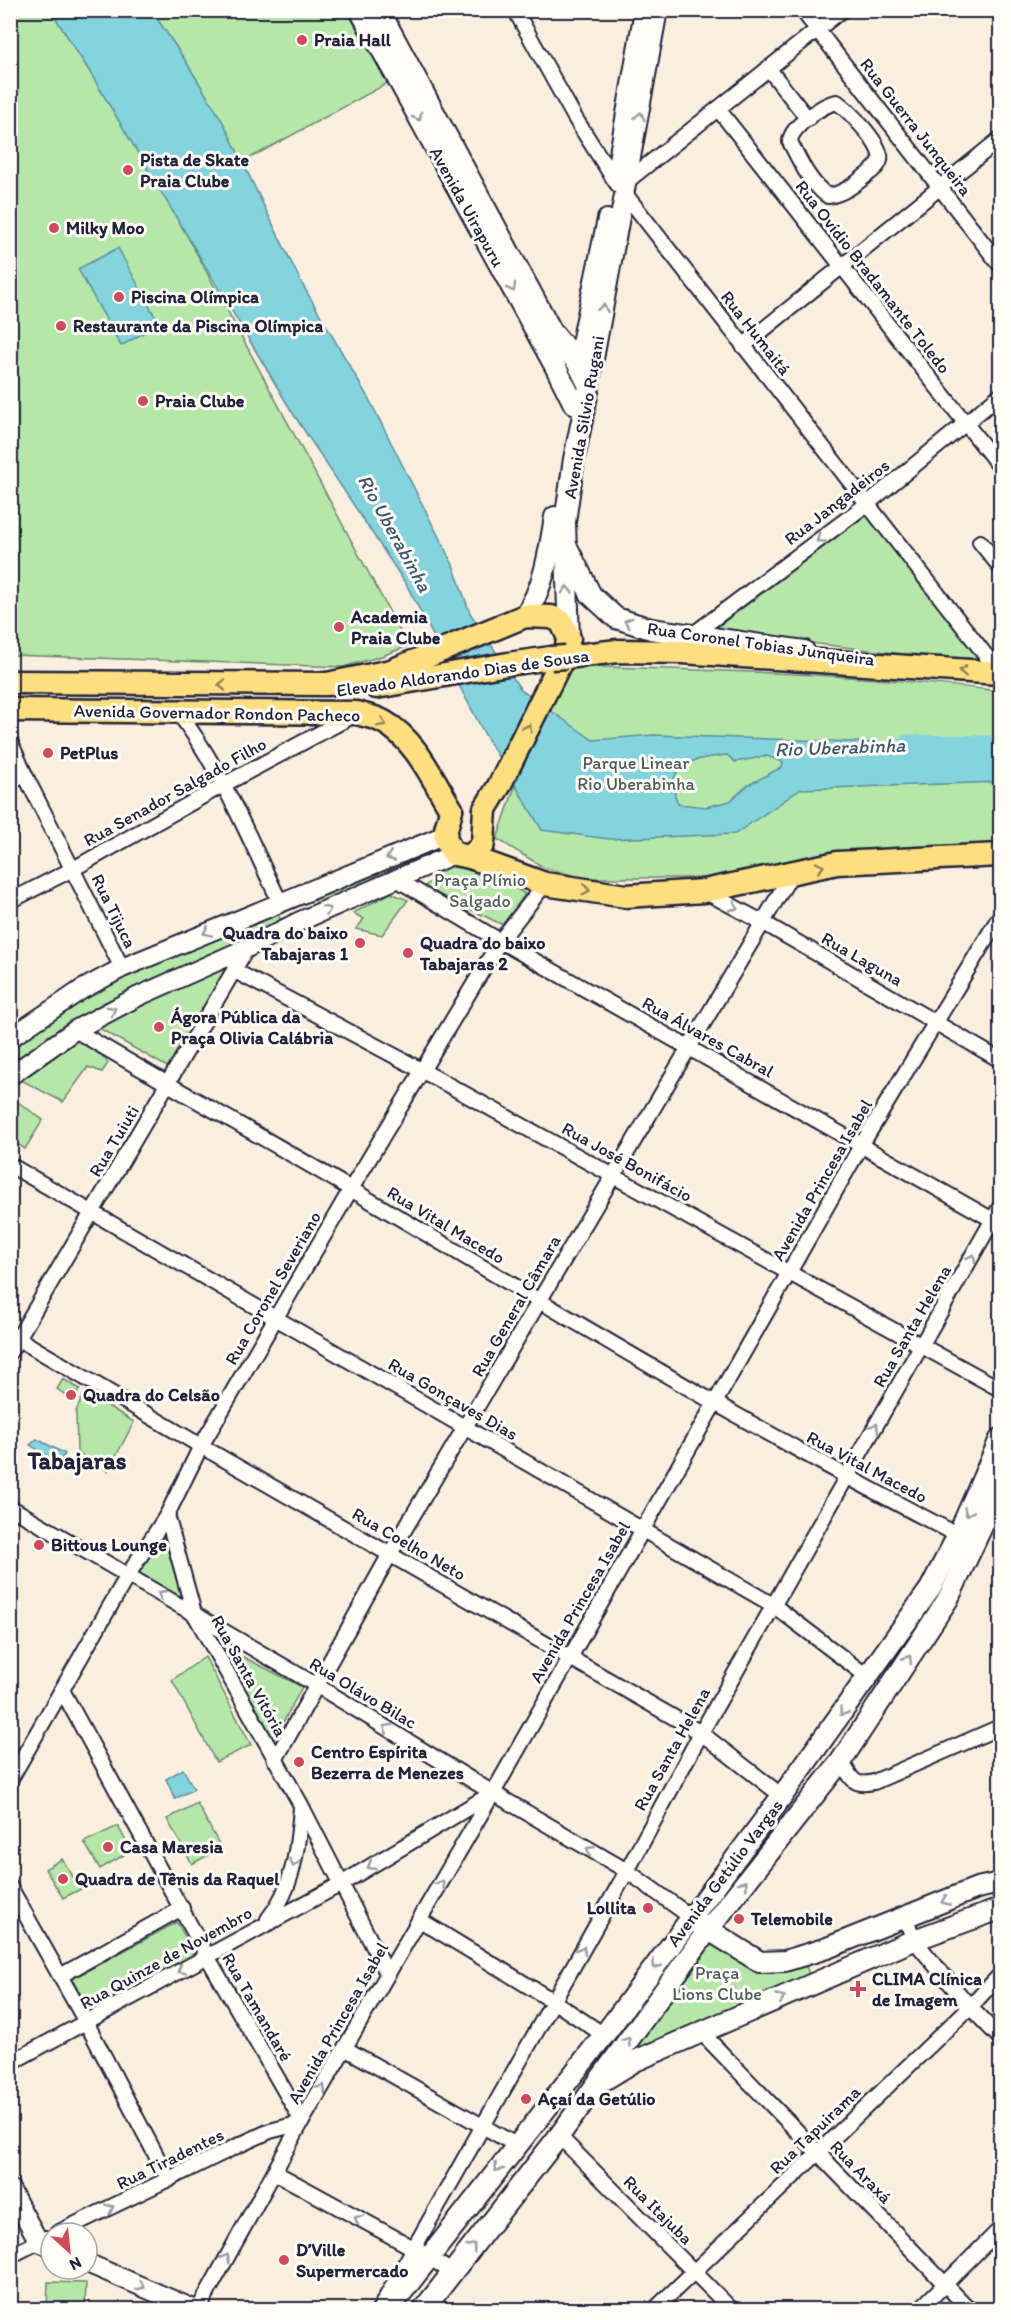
<svg xmlns="http://www.w3.org/2000/svg" width="1011" height="2320" font-family="Itim,sans-serif">
  <style>
    .green { fill: #b5e7a8; stroke: #6c8472; stroke-width: 1.5 }
    .water { fill: #83d4dd; stroke: #5c8d9c; stroke-width: 1.5; fill-rule: evenodd }
    .lines { fill: none; stroke-linecap: round; stroke-linejoin: round }
    .river { stroke: #83d4dd; stroke-width: 21 }
    .minor-casing { stroke: #22223b; stroke-width: 18 }
    .tertiary-casing { stroke: #22223b; stroke-width: 22 }
    .secondary-casing { stroke: #22223b; stroke-width: 24 }
    .primary-casing { stroke: #22223b; stroke-width: 27 }
    .minor { stroke: #fdfcf7; stroke-width: 14 }
    .tertiary { stroke: #fdfcf7; stroke-width: 18 }
    .secondary { stroke: #fdfcf7; stroke-width: 20 }
    .primary { stroke: #fddf80; stroke-width: 22 }
    .primary-bridge-casing { stroke: #22223b; stroke-width: 27; stroke-linecap: butt }
    .primary-bridge { stroke: #fddf80; stroke-width: 22 }
    .oneway { stroke: #9a9aa2 }
    .oneway2 { stroke: #90805e }
    .poi-dot { fill: #d1495b; stroke: #fdfcf7; stroke-width: 2 }
    .labels { text-anchor: middle; stroke-width: 6; stroke-linejoin: round; paint-order: stroke }
    .poi-label { font-size: 18px; font-weight: bold; fill: #22223b; stroke: #fdfcf7; text-anchor: start }
    .street-label { font-size: 18px; fill: #22223b; stroke: #fdfcf7 }
    .park-label { font-size: 18px; fill: #4e5d5c; stroke: #fdfcf7 }
    .water-label { font-size: 20px; font-style: italic; fill: #3f576c; stroke: #fdfcf7 }
    .district-label { font-size: 24px; font-weight: bold; fill: #22223b; stroke: #fdfcf7 }
  </style>
  <rect width="100%" height="100%" fill="#faefde"/>
  <filter id="ink" filterUnits="userSpaceOnUse"><feTurbulence type="fractalNoise" baseFrequency=".0167" numOctaves="2"/><feDisplacementMap in="SourceGraphic" scale="12" xChannelSelector="R" yChannelSelector="G"/><feConvolveMatrix kernelMatrix="1 2 1 2 8 2 1 2 1" color-interpolation-filters="sRGB"/></filter>
  <g filter="url(#ink)">
    <g class="green">
      <polygon points="11,11 347,11 388,83 169,202 408,646 382,656 343,667 11,655"/>
      <polygon points="867,514 984,664 712,631"/>
      <path d="M570,666C714,670 858,674 1000,691V849L837,855L705,878H582L543,867L497,839L521,769Z"/>
      <polygon points="433,845 442,849 327,904 317,904 312,895"/>
      <polygon points="451,864 489,871 525,894 503,925 424,887"/>
      <polygon points="391,893 408,900 382,935 356,929 364,919 353,913"/>
      <polygon points="274,907 282,922 101,1004 11,1063 10,1045 113,980"/>
      <polygon points="229,964 169,1068 97,1027 97,1023"/>
      <polygon points="78,1040 102,1056 108,1063 102,1072 88,1067 63,1102 21,1080"/>
      <polygon points="11,1097 43,1120 25,1149 11,1140"/>
      <polygon points="63,1379 80,1389 73,1400 57,1389"/>
      <polygon points="85,1392 134,1422 108,1471 77,1452 76,1411"/>
      <polygon points="162,1531 182,1598 137,1572"/>
      <polygon points="218,1644 302,1687 273,1741"/>
      <polygon points="205,1657 251,1745 216,1762 172,1680"/>
      <polygon points="197,1803 221,1848 192,1864 167,1819"/>
      <polygon points="118,1826 131,1851 100,1869 84,1842"/>
      <polygon points="62,1859 81,1889 63,1898 45,1869"/>
      <polygon points="177,1922 195,1956 91,2013 72,1979"/>
      <polygon points="708,1930 760,1962 802,1956 813,1984 595,2085"/>
      <polygon points="48,2282 86,2283 85,2309 47,2309"/>
    </g>
    <g class="water">
      <path d="M51,11H152L185,60L223,122L301,282L370,401L453,565L470,613L521,690L593,740L654,735L1000,747V782L801,789L735,834L609,839L542,830L484,733L406,584L292,412L88,69ZM727,755L735,762L767,756L783,762L782,767L748,785L730,801L706,807L678,804C661,762 695,759 727,755Z"/>
      <polygon points="118,248 159,324 121,346 78,269"/>
      <polygon points="37,1439 65,1454 58,1463 30,1445"/>
      <polygon points="183,1769 194,1789 175,1799 166,1779"/>
    </g>
    <g class="lines">
      <polyline class="river" points="908,745 1000,746"/>
      <g class="minor-casing">
        <g id="minor">
          <polyline points="515,10 575,118 615,181 991,662"/>
          <polyline points="802,10 1000,265"/>
          <polyline points="768,68 808,119"/>
          <path d="M837,102C848,110 884,146 880,160C878,168 870,172 864,177C853,186 842,194 828,196C810,184 800,161 790,142C790,127 823,104 837,102Z"/>
          <polyline points="718,109 1000,467"/>
          <polyline points="622,182 626,182 842,10"/>
          <polyline points="743,346 1000,139"/>
          <polyline points="980,542 1000,567"/>
          <polyline points="692,635 867,504 1000,395"/>
          <path d="M176,710C221,767 248,837 280,902"/>
          <polyline points="10,741 25,775 122,968"/>
          <polyline points="10,782 25,775"/>
          <polyline points="398,880 500,941 1000,1224"/>
          <polyline points="704,891 764,923 1000,1060"/>
          <polyline points="10,901 73,869 223,785 352,716"/>
          <polyline points="235,971 423,1071 1000,1389"/>
          <path d="M75,1030C167,1085 262,1136 354,1191C554,1309 751,1429 958,1535"/>
          <polyline points="10,1165 773,1605 868,1677"/>
          <polyline points="10,1334 201,1446 701,1733 782,1796"/>
          <polyline points="10,1352 247,948"/>
          <polyline points="10,1507 316,1685 493,1793 627,1871 691,1917"/>
          <polyline points="167,1515 194,1613 301,1805 387,1973"/>
          <polyline points="62,1690 207,1956 302,2121"/>
          <polyline points="275,1760 390,1554 792,873"/>
          <path d="M841,1761C852,1778 852,1787 874,1782L1000,1727"/>
          <polyline points="10,1780 128,1575 167,1515 201,1446 351,1189 500,941 545,884"/>
          <polyline points="10,1887 86,2022 169,2180"/>
          <polyline points="905,1916 914,1940 970,2007 1000,2038"/>
          <path d="M268,1919C294,1888 298,1846 301,1807"/>
          <polyline points="420,1920 553,2001 604,2035"/>
          <polyline points="60,1976 182,1908"/>
          <polyline points="701,2032 970,2310"/>
          <polyline points="346,2049 516,2145"/>
          <polyline points="10,2063 341,1884 491,1794"/>
          <polyline points="559,2136 732,2310"/>
          <polyline points="274,2172 428,2256 451,2272"/>
          <polyline points="57,2233 237,2146 270,2131 301,2123"/>
          <polyline points="10,2256 46,2238"/>
          <polyline points="198,2310 301,2123 493,1793 862,1144 1000,916"/>
          <polyline points="379,2310 627,1871 701,1733 1000,1207"/>
          <polyline points="654,2310 970,2007 1000,1975"/>
          <polyline points="919,2310 1000,2229"/>
        </g>
      </g>
      <g class="tertiary-casing">
        <g id="tertiary">
          <polyline points="616,171 644,10"/>
          <polyline points="577,362 607,219"/>
          <polyline points="589,386 658,10"/>
          <polyline points="10,1038 81,990 122,968 445,835"/>
          <polyline points="10,1076 75,1030 139,996 247,948 298,922 454,854"/>
          <polyline points="10,2189 39,2242 51,2247"/>
          <polyline points="87,2263 196,2310"/>
        </g>
      </g>
      <g class="secondary-casing">
        <g id="secondary">
          <polyline points="360,10 556,368 574,404"/>
          <polyline points="379,10 552,332 577,362 589,386 574,459 565,522 569,638"/>
          <polyline points="568,549 591,595 616,618 651,629 804,651"/>
          <path d="M525,616C545,585 549,552 555,517"/>
          <polyline points="698,1923 760,1962 785,1961 827,1948 977,1888 1000,1883"/>
          <polyline points="604,2080 635,2061 914,1940 1000,1909"/>
          <polyline points="388,2310 604,2035 782,1796 930,1589 958,1535 1000,1439"/>
          <polyline points="423,2310 559,2136 708,1930 841,1761 948,1599 1000,1488"/>
        </g>
      </g>
      <g class="primary-casing">
        <g id="primary">
          <polyline points="566,657 618,651 682,652 1000,673"/>
          <polyline points="10,682 327,684 391,671 525,616 551,617 561,621 569,638 565,653 499,786 485,809"/>
          <polyline points="376,687 508,664 551,658"/>
          <path d="M10,710L357,713C366,716 376,717 384,722C416,740 433,780 451,809"/>
          <path d="M451,809C447,833 439,832 454,854L470,857L483,844L485,809"/>
          <polyline points="470,857 545,884 626,896 704,891 837,863 1000,855"/>
        </g>
      </g>
      <use href="#minor" class="minor"/>
      <use href="#tertiary" class="tertiary"/>
      <use href="#secondary" class="secondary"/>
      <use href="#primary" class="primary"/>
      <g class="primary-bridge-casing">
        <polyline id="primary-bridge" points="551,658 566,657"/>
      </g>
      <use href="#primary-bridge" class="primary-bridge"/>
    </g>
    <defs><path id="oneway-chevron" d="M-2-3.5L2.5 0L-2 3.5" fill="none" stroke-width="1.6" stroke-linecap="round" stroke-linejoin="round" transform="scale(1.5)"/></defs>
    <g class="oneway">
      <use href="#oneway-chevron" transform="translate(640 116) rotate(-79)"/>
      <use href="#oneway-chevron" transform="translate(418 117) rotate(61)"/>
      <use href="#oneway-chevron" transform="translate(512 288) rotate(61)"/>
      <use href="#oneway-chevron" transform="translate(603 308) rotate(-80)"/>
      <use href="#oneway-chevron" transform="translate(820 539) rotate(143)"/>
      <use href="#oneway-chevron" transform="translate(567 590) rotate(-93)"/>
      <use href="#oneway-chevron" transform="translate(628 622) rotate(-163)"/>
      <use href="#oneway-chevron" transform="translate(390 857) rotate(158)"/>
      <use href="#oneway-chevron" transform="translate(734 907) rotate(28)"/>
      <use href="#oneway-chevron" transform="translate(327 910) rotate(-23)"/>
      <use href="#oneway-chevron" transform="translate(207 932) rotate(157)"/>
      <use href="#oneway-chevron" transform="translate(112 1010) rotate(-28)"/>
      <use href="#oneway-chevron" transform="translate(972 1258) rotate(-61)"/>
      <use href="#oneway-chevron" transform="translate(875 1427) rotate(-60)"/>
      <use href="#oneway-chevron" transform="translate(968 1512) rotate(113)"/>
      <use href="#oneway-chevron" transform="translate(161 1594) rotate(-150)"/>
      <use href="#oneway-chevron" transform="translate(908 1659) rotate(-57)"/>
      <use href="#oneway-chevron" transform="translate(843 1712) rotate(126)"/>
      <use href="#oneway-chevron" transform="translate(387 1728) rotate(-149)"/>
      <use href="#oneway-chevron" transform="translate(590 1850) rotate(-150)"/>
      <use href="#oneway-chevron" transform="translate(294 1863) rotate(104)"/>
      <use href="#oneway-chevron" transform="translate(371 1866) rotate(149)"/>
      <use href="#oneway-chevron" transform="translate(441 1884) rotate(-60)"/>
      <use href="#oneway-chevron" transform="translate(744 1884) rotate(-52)"/>
      <use href="#oneway-chevron" transform="translate(945 1901) rotate(159)"/>
      <use href="#oneway-chevron" transform="translate(582 1950) rotate(-60)"/>
      <use href="#oneway-chevron" transform="translate(656 1965) rotate(126)"/>
      <use href="#oneway-chevron" transform="translate(181 1970) rotate(151)"/>
      <use href="#oneway-chevron" transform="translate(781 1998) rotate(-23)"/>
      <use href="#oneway-chevron" transform="translate(627 2041) rotate(-54)"/>
      <use href="#oneway-chevron" transform="translate(322 2088) rotate(-59)"/>
      <use href="#oneway-chevron" transform="translate(498 2168) rotate(128)"/>
      <use href="#oneway-chevron" transform="translate(110 2208) rotate(-26)"/>
      <use href="#oneway-chevron" transform="translate(358 2219) rotate(-151)"/>
      <use href="#oneway-chevron" transform="translate(472 2247) rotate(-51)"/>
      <use href="#oneway-chevron" transform="translate(226 2258) rotate(-61)"/>
      <use href="#oneway-chevron" transform="translate(141 2286) rotate(24)"/>
    </g>
    <g class="oneway2">
      <use href="#oneway-chevron" transform="translate(963 671) rotate(-177)"/>
      <use href="#oneway-chevron" transform="translate(222 685) rotate(180)"/>
      <use href="#oneway-chevron" transform="translate(382 723) rotate(27)"/>
      <use href="#oneway-chevron" transform="translate(528 728) rotate(-64)"/>
      <use href="#oneway-chevron" transform="translate(820 867) rotate(-12)"/>
      <use href="#oneway-chevron" transform="translate(586 890) rotate(9)"/>
    </g>
  </g>
  <g class="poi-dot">
    <circle cx="302" cy="40" r="6"/>
    <circle cx="128" cy="170" r="6"/>
    <circle cx="54" cy="228" r="6"/>
    <circle cx="119" cy="297" r="6"/>
    <circle cx="61" cy="326" r="6"/>
    <circle cx="143" cy="401" r="6"/>
    <circle cx="339" cy="627" r="6"/>
    <circle cx="48" cy="753" r="6"/>
    <circle cx="360" cy="943" r="6"/>
    <circle cx="408" cy="953" r="6"/>
    <circle cx="159" cy="1027" r="6"/>
    <circle cx="71" cy="1395" r="6"/>
    <circle cx="39" cy="1545" r="6"/>
    <circle cx="299" cy="1762" r="6"/>
    <circle cx="108" cy="1847" r="6"/>
    <circle cx="63" cy="1879" r="6"/>
    <circle cx="648" cy="1908" r="6"/>
    <circle cx="739" cy="1919" r="6"/>
    <path d="M855 1980h6v6h6v6h-6v6h-6v-6h-6v-6h6z"/>
    <circle cx="526" cy="2099" r="6"/>
    <circle cx="284" cy="2260" r="6"/>
  </g>
  <g class="labels">
    <g class="poi-label">
      <text x="314" y="46">Praia Hall</text>
      <text x="140" y="166">Pista de Skate<tspan x="140" dy="21">Praia Clube</tspan></text>
      <text x="66" y="234">Milky Moo</text>
      <text x="131" y="303">Piscina Olímpica</text>
      <text x="73" y="332">Restaurante da Piscina Olímpica</text>
      <text x="155" y="407">Praia Clube</text>
      <text x="351" y="623">Academia<tspan x="351" dy="21">Praia Clube</tspan></text>
      <text x="60" y="759">PetPlus</text>
      <text x="348" y="939" text-anchor="end">Quadra do baixo<tspan x="348" dy="21">Tabajaras 1</tspan></text>
      <text x="420" y="949">Quadra do baixo<tspan x="420" dy="21">Tabajaras 2</tspan></text>
      <text x="171" y="1023">Ágora Pública da<tspan x="171" dy="21">Praça Olivia Calábria</tspan></text>
      <text x="83" y="1401">Quadra do Celsão</text>
      <text x="51" y="1551">Bittous Lounge</text>
      <text x="311" y="1758">Centro Espírita<tspan x="311" dy="21">Bezerra de Menezes</tspan></text>
      <text x="120" y="1853">Casa Maresia</text>
      <text x="75" y="1885">Quadra de Tênis da Raquel</text>
      <text x="636" y="1914" text-anchor="end">Lollita</text>
      <text x="751" y="1925">Telemobile</text>
      <text x="872" y="1985">CLIMA Clínica<tspan x="872" dy="21">de Imagem</tspan></text>
      <text x="538" y="2105">Açaí da Getúlio</text>
      <text x="296" y="2256">D’Ville<tspan x="296" dy="21">Supermercado</tspan></text>
    </g>
    <g class="street-label">
      <text transform="translate(916 127) rotate(52)" y="6">Rua Guerra Junqueira</text>
      <text transform="translate(467 207) rotate(61)" y="6">Avenida Uirapuru</text>
      <text transform="translate(873 277) rotate(52)" y="6">Rua Ovídio Bradamante Toledo</text>
      <text transform="translate(756 333) rotate(52)" y="6">Rua Humaitá</text>
      <text transform="translate(584 417) rotate(-80)" y="6">Avenida Silvio Rugani</text>
      <text transform="translate(837 502) rotate(-38)" y="6">Rua Jangadeiros</text>
      <text transform="translate(761 644) rotate(8)" y="6">Rua Coronel Tobias Junqueira</text>
      <text transform="translate(463 673) rotate(-8)" y="6">Elevado Aldorando Dias de Sousa</text>
      <text transform="translate(217 713) rotate(1)" y="6">Avenida Governador Rondon Pacheco</text>
      <text transform="translate(175 792) rotate(-29)" y="6">Rua Senador Salgado Filho</text>
      <text transform="translate(114 911) rotate(64)" y="6">Rua Tijuca</text>
      <text transform="translate(862 959) rotate(30)" y="6">Rua Laguna</text>
      <text transform="translate(708 1037) rotate(29)" y="6">Rua Álvares Cabral</text>
      <text transform="translate(114 1141) rotate(-59)" y="6">Rua Tuiuti</text>
      <text transform="translate(627 1162) rotate(29)" y="6">Rua José Bonifácio</text>
      <text transform="translate(822 1180) rotate(-60)" y="6">Avenida Princesa Isabel</text>
      <text transform="translate(446 1225) rotate(31)" y="6">Rua Vital Macedo</text>
      <text transform="translate(273 1288) rotate(-60)" y="6">Rua Coronel Severiano</text>
      <text transform="translate(516 1306) rotate(-60)" y="6">Rua General Câmara</text>
      <text transform="translate(912 1326) rotate(-60)" y="6">Rua Santa Helena</text>
      <text transform="translate(453 1399) rotate(30)" y="6">Rua Gonçaves Dias</text>
      <text transform="translate(867 1467) rotate(28)" y="6">Rua Vital Macedo</text>
      <text transform="translate(409 1544) rotate(30)" y="6">Rua Coelho Neto</text>
      <text transform="translate(580 1602) rotate(-60)" y="6">Avenida Princesa Isabel</text>
      <text transform="translate(249 1676) rotate(61)" y="6">Rua Santa Vitória</text>
      <text transform="translate(363 1693) rotate(31)" y="6">Rua Olávo Bilac</text>
      <text transform="translate(672 1749) rotate(-61)" y="6">Rua Santa Helena</text>
      <text transform="translate(725 1873) rotate(-53)" y="6">Avenida Getúlio Vargas</text>
      <text transform="translate(166 1958) rotate(-29)" y="6">Rua Quinze de Novembro</text>
      <text transform="translate(257 2007) rotate(60)" y="6">Rua Tamandaré</text>
      <text transform="translate(338 2023) rotate(-60)" y="6">Avenida Princesa Isabel</text>
      <text transform="translate(815 2130) rotate(-44)" y="6">Rua Tapuirama</text>
      <text transform="translate(170 2159) rotate(-26)" y="6">Rua Tiradentes</text>
      <text transform="translate(861 2172) rotate(46)" y="6">Rua Araxá</text>
      <text transform="translate(658 2210) rotate(45)" y="6">Rua Itajuba</text>
    </g>
    <g class="park-label">
      <text x="636" y="769">Parque Linear<tspan x="636" dy="21">Rio Uberabinha</tspan></text>
      <text x="480" y="886">Praça Plínio<tspan x="480" dy="21">Salgado</tspan></text>
      <text x="717" y="1979">Praça<tspan x="717" dy="21">Lions Clube</tspan></text>
    </g>
    <g class="water-label">
      <text transform="translate(395 533) rotate(61)" y="7">Rio Uberabinha</text>
      <text transform="translate(840 747) rotate(-2)" y="7">Rio Uberabinha</text>
    </g>
    <g class="district-label">
      <text x="77" y="1469">Tabajaras</text>
    </g>
  </g>
  <rect width="1011" height="2320" fill="none" stroke="#fdfcf7" stroke-width="36"/>
  <rect x="18" y="18" width="975" height="2284" fill="none" stroke="#22223b" stroke-width="2" filter="url(#ink)"/>
  <g transform="translate(69 2251) rotate(153)"><circle r="28" fill="#fdfcf7" stroke="#a5a5ac" stroke-width="1.5"/>
  <path d="M0-4.5L10 22L0 15L-10 22Z" fill="#d1495b"/>
  <text y="-9" font-size="16" font-weight="bold" text-anchor="middle" fill="#22223b">N</text>
  </g>
</svg>
